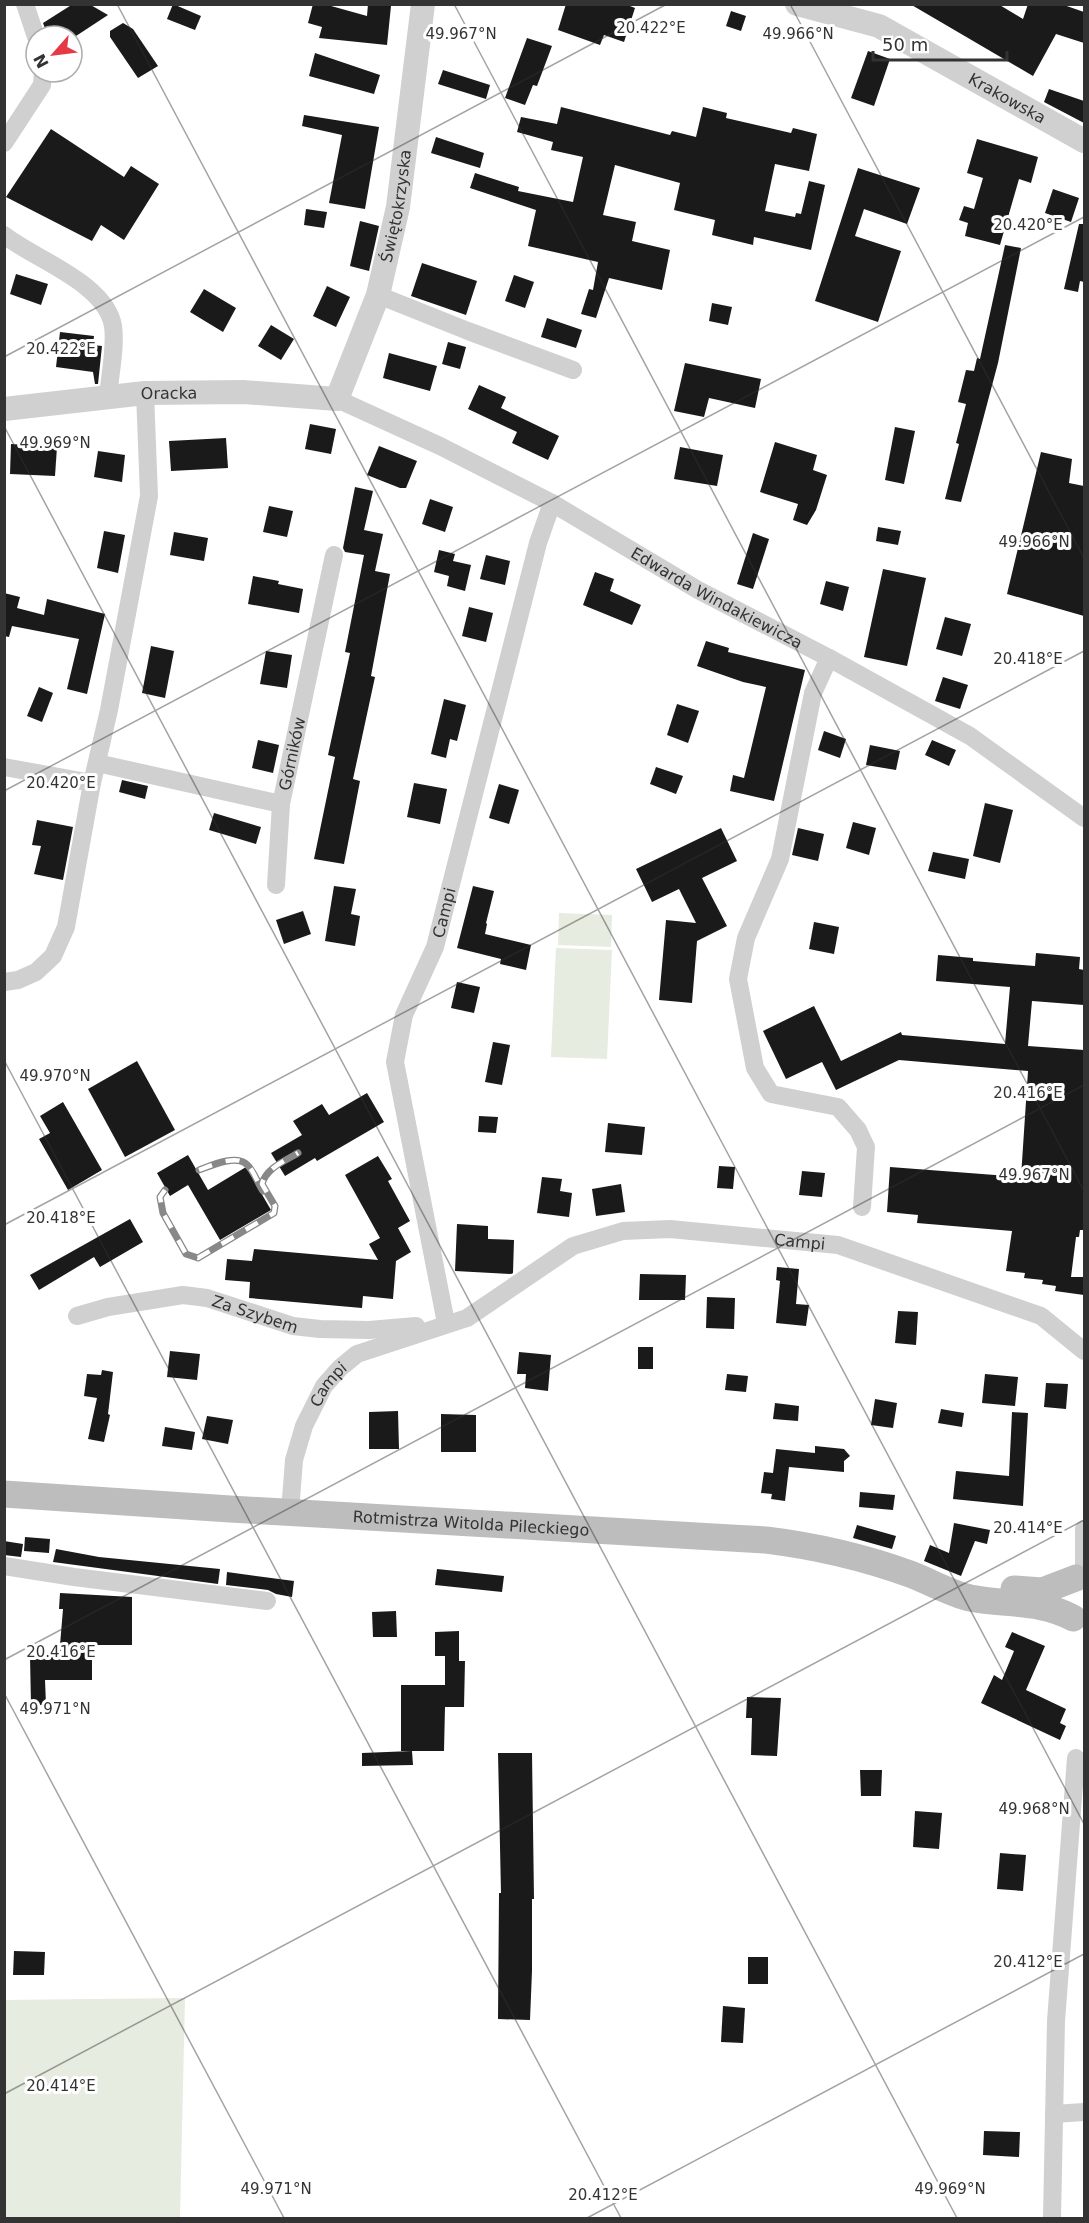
<svg xmlns="http://www.w3.org/2000/svg" width="1089" height="2223" font-family="'DejaVu Sans',sans-serif">
  <style>
    .green { fill: #e6ecdf }
    .building { fill: #1a1a1a }
    .lines { fill: none; stroke-linecap: round; stroke-linejoin: round }
    .minor { stroke: #d0d0d0; stroke-width: 18 }
    .tertiary { stroke: #d0d0d0; stroke-width: 24 }
    .secondary { stroke: #bdbdbd; stroke-width: 27 }
    .rail-casing { stroke: #888; stroke-width: 7 }
    .rail { stroke: #fff; stroke-width: 4.5; stroke-dasharray: 14; stroke-linecap: butt }
    .ticks { fill: none; stroke: #333; stroke-width: 1.5; stroke-opacity: 0.45 }
    .labels { text-anchor: middle; stroke-width: 6; stroke-linejoin: round; paint-order: stroke }
    .street-label { font-size: 16px; fill: #333; stroke: #fff }
    .ticks-label { font-size: 15px; text-anchor: middle; fill: #333; stroke: #fff; stroke-width: 6; stroke-linejoin: round; paint-order: stroke }
  </style>
  <rect width="100%" height="100%" fill="#fff"/>
  <g class="green">
    <polygon points="559,913 612,915 611,947 558,945"/>
    <polygon points="556,948 612,950 607,1059 551,1057"/>
    <polygon points="185,1998 180,2218 5,2218 5,2000"/>
  </g>
  <g class="building">
    <polygon points="73,4 89,4 108,15 76,36 48,36 43,23"/>
    <polygon points="173,4 201,16 195,30 167,19"/>
    <polygon points="313,4 324,4 367,16 368,4 391,6 387,45 319,38 322,27 308,23"/>
    <polygon points="566,4 625,4 635,8 624,42 604,35 600,45 558,30"/>
    <polygon points="910,4 998,4 1023,19 1028,4 1061,4 1084,12 1084,43 1056,34 1033,76"/>
    <polygon points="731,11 746,16 741,31 726,26"/>
    <polygon points="123,23 133,29 158,66 138,78 110,37 110,31"/>
    <polygon points="527,38 552,46 537,86 533,85 525,105 505,98"/>
    <polygon points="868,51 890,59 874,106 851,98"/>
    <polygon points="315,53 380,75 374,94 309,76"/>
    <polygon points="443,70 490,85 486,99 438,84"/>
    <polygon points="1049,89 1084,101 1084,123 1044,102"/>
    <polygon points="561,107 670,135 672,131 696,137 703,107 727,113 726,118 791,133 793,128 817,134 809,171 775,164 765,211 795,217 796,213 801,214 809,181 825,185 811,250 754,237 753,245 712,235 715,220 674,210 680,183 615,165 603,215 636,222 632,241 670,250 662,290 609,278 596,318 581,314 589,289 593,290 598,262 528,246 536,210 470,188 475,173 519,187 518,191 573,202 583,157 551,150 553,142 517,132 521,117 557,124"/>
    <polygon points="304,115 379,127 365,209 329,203 342,135 302,126"/>
    <polygon points="51,129 124,177 131,166 159,184 124,240 101,225 92,241 6,197"/>
    <polygon points="436,137 484,153 480,168 431,153"/>
    <polygon points="977,139 1038,157 1031,183 1019,179 1000,245 965,236 968,223 959,220 964,206 974,209 983,178 967,173"/>
    <polygon points="858,168 920,188 907,224 864,209 855,236 901,251 878,322 815,301"/>
    <polygon points="1053,189 1079,198 1071,222 1045,213"/>
    <polygon points="306,209 327,212 324,228 304,225"/>
    <polygon points="360,221 379,226 369,271 350,266"/>
    <polygon points="1079,224 1084,224 1084,282 1080,281 1078,292 1064,289"/>
    <polygon points="1005,245 1021,248 998,363 961,502 945,499 959,444 956,443 966,404 958,402 966,370 974,371 977,358 980,359"/>
    <polygon points="422,263 477,281 466,315 411,296"/>
    <polygon points="16,274 48,284 41,305 10,294"/>
    <polygon points="514,275 534,282 525,308 505,301"/>
    <polygon points="327,286 350,297 336,327 313,316"/>
    <polygon points="204,289 236,308 223,332 190,312"/>
    <polygon points="712,303 732,307 728,325 709,321"/>
    <polygon points="547,318 582,330 576,348 541,337"/>
    <polygon points="271,325 294,339 281,360 258,346"/>
    <polygon points="60,332 94,336 93,345 102,346 98,384 95,384 93,372 56,367"/>
    <polygon points="448,342 466,347 460,369 442,364"/>
    <polygon points="389,353 437,366 430,391 383,378"/>
    <polygon points="685,363 761,379 755,408 709,398 704,417 674,411"/>
    <polygon points="479,385 506,397 501,408 559,436 548,460 512,443 517,432 468,409"/>
    <polygon points="310,424 336,429 331,454 305,449"/>
    <polygon points="895,427 915,431 904,484 885,480"/>
    <polygon points="226,438 228,468 171,471 169,441"/>
    <polygon points="775,442 817,455 813,470 827,475 816,510 807,525 793,520 798,504 760,492"/>
    <polygon points="11,444 57,447 55,476 10,474"/>
    <polygon points="379,446 417,461 406,488 400,488 367,475"/>
    <polygon points="680,447 723,455 717,486 674,479"/>
    <polygon points="98,451 125,455 122,482 94,477"/>
    <polygon points="1041,452 1072,459 1069,483 1084,486 1084,616 1007,594"/>
    <polygon points="355,487 373,491 364,530 383,534 375,571 390,574 371,676 375,677 353,779 360,781 344,864 314,859 335,757 328,755 350,653 345,652 364,555 345,552 343,548"/>
    <polygon points="430,499 453,507 445,532 422,524"/>
    <polygon points="269,506 293,511 287,537 263,532"/>
    <polygon points="878,527 901,531 898,545 876,541"/>
    <polygon points="104,531 125,535 118,573 97,568"/>
    <polygon points="174,532 208,538 204,561 170,555"/>
    <polygon points="753,533 769,539 753,589 737,584"/>
    <polygon points="439,550 455,554 453,561 471,565 465,591 447,586 449,576 434,572"/>
    <polygon points="486,555 510,561 505,585 480,579"/>
    <polygon points="883,569 926,578 907,666 864,657"/>
    <polygon points="595,572 614,579 610,591 641,605 632,625 583,605"/>
    <polygon points="253,576 279,581 278,584 303,589 299,613 248,604"/>
    <polygon points="826,581 849,587 843,611 820,604"/>
    <polygon points="4,593 20,597 17,608 44,615 47,599 105,614 87,694 67,689 79,639 12,626 9,637 4,636"/>
    <polygon points="469,607 493,613 486,642 462,636"/>
    <polygon points="945,617 971,624 962,656 936,649"/>
    <polygon points="706,641 729,648 728,652 805,670 774,801 730,791 733,775 744,778 766,687 743,682 697,666"/>
    <polygon points="151,646 174,651 165,698 142,693"/>
    <polygon points="266,651 292,655 287,688 260,684"/>
    <polygon points="943,677 968,685 960,709 935,701"/>
    <polygon points="39,687 53,693 42,722 27,716"/>
    <polygon points="444,699 466,705 457,741 450,739 446,758 431,754"/>
    <polygon points="677,704 699,711 688,743 667,735"/>
    <polygon points="824,731 846,739 840,758 818,750"/>
    <polygon points="258,740 279,745 273,773 252,768"/>
    <polygon points="932,740 956,750 949,766 925,755"/>
    <polygon points="870,745 900,751 896,770 866,765"/>
    <polygon points="656,767 683,776 676,794 650,784"/>
    <polygon points="122,780 148,786 145,799 119,792"/>
    <polygon points="414,783 447,789 440,824 407,817"/>
    <polygon points="499,784 519,790 509,824 489,818"/>
    <polygon points="985,803 1013,810 1000,863 973,856"/>
    <polygon points="214,813 261,827 256,844 209,830"/>
    <polygon points="37,820 73,827 63,880 34,874 41,846 32,845"/>
    <polygon points="853,822 876,828 869,855 846,848"/>
    <polygon points="721,828 737,861 702,878 727,926 697,941 692,1003 659,1000 666,920 696,923 679,889 652,902 636,869"/>
    <polygon points="798,828 824,834 818,861 792,855"/>
    <polygon points="933,852 969,859 965,879 928,871"/>
    <polygon points="334,886 356,889 351,914 360,916 355,946 325,941"/>
    <polygon points="473,886 494,891 486,923 487,924 485,934 531,945 526,970 500,964 501,959 457,948"/>
    <polygon points="303,911 311,934 284,944 276,920"/>
    <polygon points="814,922 839,927 834,954 809,949"/>
    <polygon points="1036,953 1080,957 1079,969 1084,970 1084,1005 1032,1001 1028,1046 1084,1050 1084,1230 1080,1230 1079,1237 1076,1237 1071,1277 1084,1277 1084,1295 1055,1291 1056,1286 1042,1284 1043,1280 1024,1278 1025,1273 1006,1271 1012,1231 917,1223 918,1215 887,1212 890,1167 1021,1177 1028,1071 899,1060 836,1090 822,1062 786,1079 763,1031 814,1006 841,1061 901,1032 902,1035 1005,1044 1010,987 936,981 938,955 973,958 973,961 1035,966"/>
    <polygon points="457,982 480,987 474,1013 451,1008"/>
    <polygon points="493,1042 510,1045 502,1085 485,1082"/>
    <polygon points="137,1061 175,1130 125,1157 88,1089"/>
    <polygon points="367,1093 384,1122 317,1161 315,1158 285,1176 271,1153 302,1135 293,1121 322,1104 329,1115"/>
    <polygon points="63,1102 102,1170 68,1190 39,1139 50,1133 40,1116"/>
    <polygon points="479,1116 498,1117 496,1133 478,1132"/>
    <polygon points="608,1123 645,1127 642,1155 605,1152"/>
    <polygon points="188,1155 208,1190 246,1167 271,1210 220,1240 188,1185 170,1196 157,1173"/>
    <polygon points="378,1156 392,1179 388,1181 410,1221 398,1228 411,1252 396,1261 393,1299 363,1296 362,1308 249,1298 250,1282 225,1280 227,1259 252,1261 254,1249 378,1260 369,1244 380,1238 345,1175"/>
    <polygon points="719,1166 735,1167 733,1189 717,1188"/>
    <polygon points="802,1171 825,1173 822,1197 799,1195"/>
    <polygon points="542,1177 562,1179 560,1191 572,1193 569,1217 537,1213"/>
    <polygon points="621,1184 625,1212 596,1216 592,1189"/>
    <polygon points="130,1219 143,1242 100,1267 94,1257 39,1290 30,1275"/>
    <polygon points="457,1224 488,1226 488,1239 514,1240 513,1273 511,1274 455,1271"/>
    <polygon points="777,1267 799,1269 796,1304 809,1305 806,1326 776,1323 780,1281 776,1280"/>
    <polygon points="640,1274 686,1275 685,1300 639,1300"/>
    <polygon points="707,1297 735,1298 734,1329 706,1328"/>
    <polygon points="898,1311 918,1312 916,1345 895,1343"/>
    <rect x="638" y="1347" width="15" height="22"/>
    <polygon points="170,1351 200,1354 197,1380 167,1377"/>
    <polygon points="519,1352 551,1355 548,1391 525,1388 526,1374 517,1374"/>
    <polygon points="102,1370 113,1372 108,1414 110,1415 104,1442 88,1439 97,1398 84,1396 87,1374 101,1375"/>
    <polygon points="727,1374 748,1376 746,1392 725,1390"/>
    <polygon points="985,1374 1018,1377 1015,1406 982,1403"/>
    <polygon points="1046,1383 1068,1384 1066,1409 1044,1407"/>
    <polygon points="875,1399 897,1403 893,1428 871,1425"/>
    <polygon points="775,1403 799,1406 798,1421 773,1419"/>
    <polygon points="941,1409 964,1413 962,1427 938,1423"/>
    <polygon points="398,1411 399,1449 369,1449 369,1412"/>
    <polygon points="1012,1412 1028,1413 1023,1506 953,1499 956,1471 1009,1476"/>
    <polygon points="441,1414 476,1415 476,1452 441,1452"/>
    <polygon points="207,1416 233,1420 228,1444 202,1439"/>
    <polygon points="165,1427 195,1432 192,1450 162,1446"/>
    <polygon points="815,1446 844,1449 850,1456 844,1461 844,1472 789,1467 785,1501 771,1499 772,1494 761,1493 764,1472 773,1473 776,1449 815,1453"/>
    <polygon points="860,1492 895,1495 893,1510 859,1507"/>
    <polygon points="954,1523 990,1530 987,1544 975,1541 961,1576 924,1561 930,1545 949,1553"/>
    <polygon points="857,1525 896,1536 892,1549 853,1538"/>
    <polygon points="25,1537 50,1539 49,1553 24,1551"/>
    <polygon points="4,1541 23,1544 21,1557 4,1555"/>
    <polygon points="56,1549 99,1557 220,1569 218,1584 53,1562"/>
    <polygon points="437,1569 504,1576 502,1592 435,1585"/>
    <polygon points="227,1572 294,1581 292,1597 276,1594 268,1590 226,1585"/>
    <polygon points="60,1593 132,1597 132,1645 92,1645 92,1680 45,1680 46,1705 31,1705 30,1657 59,1657 63,1609 59,1609"/>
    <polygon points="396,1611 397,1637 373,1637 372,1612"/>
    <polygon points="459,1631 459,1661 465,1661 464,1707 445,1707 444,1751 401,1751 401,1685 445,1685 445,1656 435,1656 435,1632"/>
    <polygon points="1012,1632 1045,1646 1026,1690 1066,1709 1060,1723 1066,1726 1060,1740 981,1703 994,1675 1002,1680 1014,1651 1005,1647"/>
    <polygon points="747,1697 781,1698 777,1756 751,1755 752,1718 746,1718"/>
    <polygon points="412,1751 413,1765 362,1766 362,1753"/>
    <polygon points="498,1753 532,1753 534,1899 532,1899 532,1971 530,2020 498,2019 499,1893 501,1893"/>
    <polygon points="860,1770 882,1770 881,1796 861,1796"/>
    <polygon points="915,1811 942,1813 939,1849 913,1847"/>
    <polygon points="1000,1853 1026,1855 1023,1891 997,1889"/>
    <polygon points="14,1951 45,1952 44,1975 13,1975"/>
    <rect x="748" y="1957" width="20" height="27"/>
    <polygon points="723,2006 745,2008 743,2043 721,2042"/>
    <polygon points="984,2131 1020,2132 1019,2157 983,2155"/>
  </g>
  <g class="lines">
    <g class="minor">
      <polyline points="25,4 36,37"/>
      <polyline points="4,143 42,85 43,72"/>
      <path d="M4,235C34,259 106,283 113,326C116,346 110,375 108,396"/>
      <polyline points="378,295 468,331 573,370"/>
      <path id="s1" d="M337,399L440,446L552,503L698,590L829,658L970,736L1084,818"/>
      <polyline points="829,658 813,693 780,859 746,938 738,979 755,1068 771,1094 838,1107 858,1130 866,1147 862,1207"/>
      <path id="s2" d="M97,763L281,804L334,555"/>
      <polyline points="4,767 92,783"/>
      <polyline points="276,885 281,804"/>
      <polyline points="4,982 18,980 36,972 53,956 66,927 92,783 109,710 149,496 145,393"/>
      <path id="s3" d="M77,1316L108,1307L183,1295L207,1298L293,1326L320,1329L369,1330L416,1326"/>
      <path id="s4" d="M446,1323L395,1062L404,1015L435,947L538,543L552,503"/>
      <path id="s5" d="M290,1512L294,1460L304,1426L324,1386L340,1368L357,1354L467,1318L573,1246L623,1231L670,1229L838,1245L1041,1316L1084,1351"/>
      <polyline points="4,1566 74,1577 267,1601"/>
      <polyline points="1084,1572 1084,1529"/>
      <polyline points="1054,2114 1084,2112"/>
      <polyline points="1052,2218 1056,2021 1076,1758"/>
    </g>
    <g class="tertiary">
      <path id="s6" d="M797,4L879,26L1084,141"/>
      <path id="s7" d="M4,409L145,393L243,392L337,399L378,295L398,207L423,4"/>
    </g>
    <g class="secondary">
      <path id="s8" d="M4,1494L230,1509L766,1540C815,1546 863,1557 910,1574C929,1581 949,1593 970,1598C1005,1605 1040,1600 1073,1618"/>
      <polyline points="1014,1589 1042,1591 1076,1578"/>
    </g>
    <g class="rail-casing">
      <g id="rail">
        <path d="M199,1170C210,1166 234,1155 245,1163C253,1168 258,1184 263,1191"/>
        <path d="M165,1190L160,1197L163,1213L186,1254L198,1258L274,1213L275,1206L262,1184C266,1168 285,1161 298,1153"/>
      </g>
    </g>
    <use href="#rail" class="rail"/>
  </g>
  <path class="ticks" d="M117,4L1084,1824M454,4L1084,1191M790,4L1084,558M4,357L667,4M4,426L957,2218M4,791L1084,217M4,1060L621,2218M4,1225L1084,651M4,1660L1084,1085M4,1693L284,2218M4,2094L1084,1520M587,2218L1084,1954"/>
  <g class="labels">
    <g class="street-label">
      <text dy="6" stroke="none"><textPath href="#s6" startOffset="232">Krakowska</textPath></text>
      <text dy="6" stroke="none"><textPath href="#s7" startOffset="537">Świętokrzyska</textPath></text>
      <text dy="6" stroke="none"><textPath href="#s7" startOffset="166">Oracka</textPath></text>
      <text dy="6" stroke="none"><textPath href="#s1" startOffset="429">Edwarda Windakiewicza</textPath></text>
      <text dy="6" stroke="none"><textPath href="#s2" startOffset="240">Górników</textPath></text>
      <text dy="6" stroke="none"><textPath href="#s4" startOffset="424">Campi</textPath></text>
      <text dy="6" stroke="none"><textPath href="#s5" startOffset="652">Campi</textPath></text>
      <text dy="6" stroke="none"><textPath href="#s3" startOffset="183">Za Szybem</textPath></text>
      <text dy="6" stroke="none"><textPath href="#s5" startOffset="136">Campi</textPath></text>
      <text dy="6" stroke="none"><textPath href="#s8" startOffset="468">Rotmistrza Witolda Pileckiego</textPath></text>
    </g>
  </g>
  <g class="ticks-label">
    <text x="651" y="33">20.422°E</text>
    <text x="461" y="39">49.967°N</text>
    <text x="798" y="39">49.966°N</text>
    <text x="1028" y="230">20.420°E</text>
    <text x="61" y="354">20.422°E</text>
    <text x="55" y="448">49.969°N</text>
    <text x="1034" y="547">49.966°N</text>
    <text x="1028" y="664">20.418°E</text>
    <text x="61" y="788">20.420°E</text>
    <text x="55" y="1081">49.970°N</text>
    <text x="1028" y="1098">20.416°E</text>
    <text x="1034" y="1180">49.967°N</text>
    <text x="61" y="1223">20.418°E</text>
    <text x="1028" y="1533">20.414°E</text>
    <text x="61" y="1657">20.416°E</text>
    <text x="55" y="1714">49.971°N</text>
    <text x="1034" y="1814">49.968°N</text>
    <text x="1028" y="1967">20.412°E</text>
    <text x="61" y="2091">20.414°E</text>
    <text x="276" y="2194">49.971°N</text>
    <text x="950" y="2194">49.969°N</text>
    <text x="603" y="2200">20.412°E</text>
  </g>
  <rect width="1089" height="2223" fill="none" stroke="#333333" stroke-width="12"/>
  <g transform="translate(54 54) rotate(242)"><circle r="28" fill="#ffffff" stroke="#adadad" stroke-width="1.5"/>
  <path d="M0-4.5L10 22L0 15L-10 22Z" fill="#e63946"/>
  <text y="-9" font-size="16" font-weight="bold" text-anchor="middle" fill="#333333">N</text>
  </g>
  <path d="M873 51v9h134v-9" fill="none" stroke="#333333" stroke-width="3"/>
  <text x="882" y="51" font-size="18" fill="#333333" stroke="#ffffff" stroke-width="4.5" paint-order="stroke">50 m</text>
</svg>
